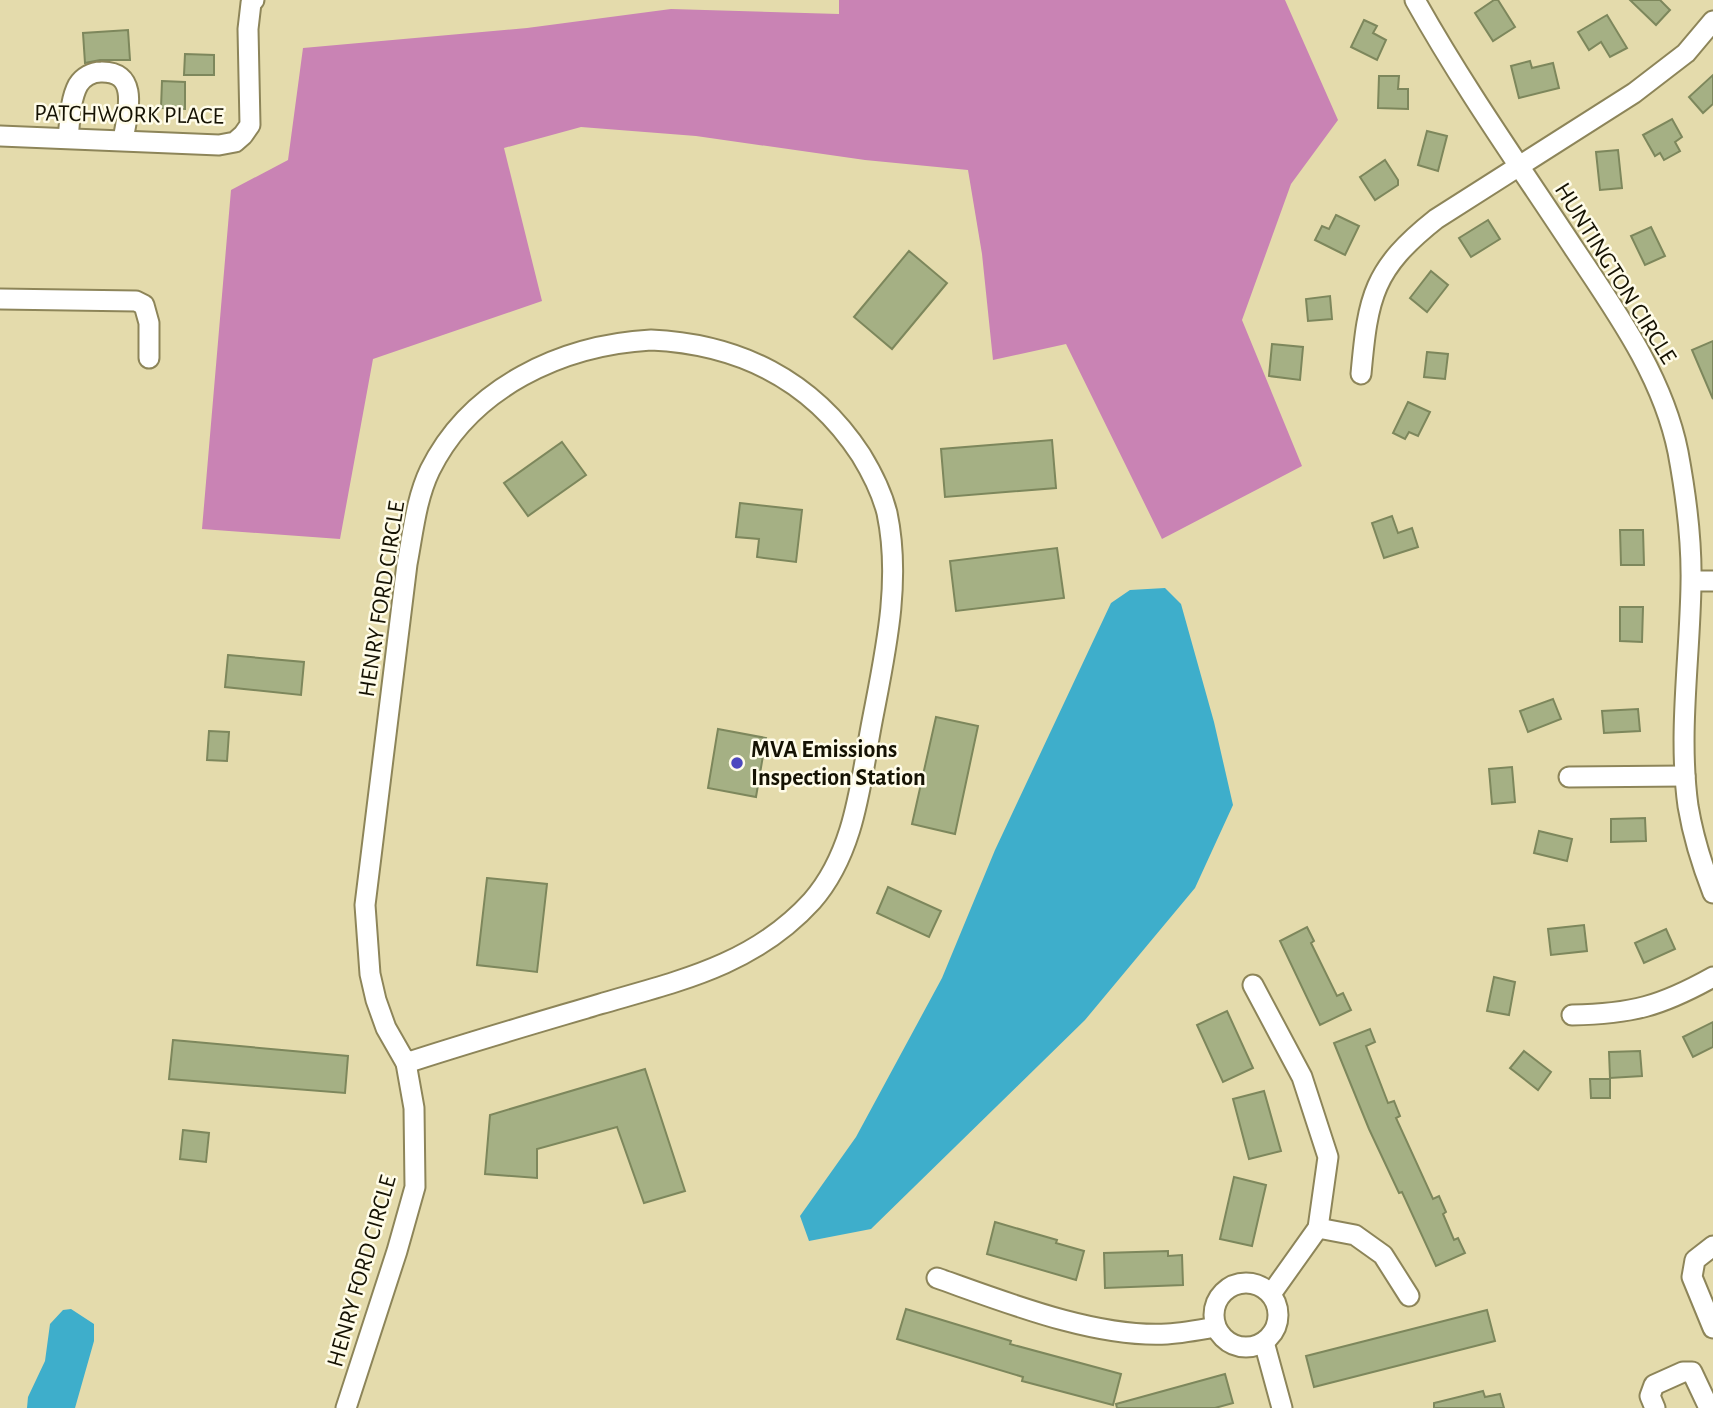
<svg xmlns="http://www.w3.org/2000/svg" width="1713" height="1408" font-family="'Alegreya Sans',sans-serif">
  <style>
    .forest { fill: #c983b4 }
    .water { fill: #3eaecb }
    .building { fill: #a5b084; stroke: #7d875c; stroke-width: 2 }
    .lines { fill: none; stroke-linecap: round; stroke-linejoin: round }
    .minor-casing { stroke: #8d8559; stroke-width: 23 }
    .minor { stroke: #fff; stroke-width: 19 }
    .poi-dot { fill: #4d48bf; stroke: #fffce9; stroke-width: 2.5 }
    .labels { text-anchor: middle; stroke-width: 5; stroke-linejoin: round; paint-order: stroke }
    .street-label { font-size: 24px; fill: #151203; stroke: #fffce9 }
    .poi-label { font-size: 24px; font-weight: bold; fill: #151203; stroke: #fffce9; text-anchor: start }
  </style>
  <rect width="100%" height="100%" fill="#e4dbac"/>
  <polygon class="forest" points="839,0 1285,0 1338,120 1291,184 1242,320 1302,466 1162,539 1066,344 993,360 982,254 968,170 865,160 696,136 581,127 504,148 542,301 373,359 340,539 202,529 231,190 288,160 303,48 527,28 671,9 839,14"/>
  <g class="water">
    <polygon points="1165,588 1181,604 1214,722 1233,805 1195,888 1085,1020 871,1229 809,1241 800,1216 856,1137 942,978 995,850 1111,603 1130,590"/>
    <polygon points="71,1309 94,1324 94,1341 75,1408 27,1408 28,1397 45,1361 50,1324 63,1310"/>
  </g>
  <g class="building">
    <polygon points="1494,0 1498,0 1515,27 1493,41 1475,13"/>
    <polygon points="1630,0 1660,0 1670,10 1656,25"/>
    <polygon points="1607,15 1627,48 1610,57 1601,42 1589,50 1578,32"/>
    <polygon points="1364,20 1377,26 1373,33 1386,40 1377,60 1351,47"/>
    <polygon points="128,30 130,60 100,60 85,63 83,33"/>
    <polygon points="185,54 214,55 214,75 184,75"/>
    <polygon points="1530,61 1532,68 1553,63 1559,88 1519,98 1511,66"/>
    <polygon points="1713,75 1713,104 1703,113 1689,97"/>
    <polygon points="1379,76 1399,76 1398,89 1408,89 1408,109 1378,108"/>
    <polygon points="162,81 185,82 185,109 161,108"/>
    <polygon points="1672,119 1682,137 1675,142 1680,151 1664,160 1660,153 1655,156 1643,135"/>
    <polygon points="1427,131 1447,136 1438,171 1418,165"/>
    <polygon points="1618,150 1622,188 1600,190 1596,152"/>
    <polygon points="1385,160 1398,180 1398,185 1375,200 1360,177"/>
    <polygon points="1336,215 1359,226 1345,255 1315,240 1322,226 1329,229"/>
    <polygon points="1488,220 1500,239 1471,257 1459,238"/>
    <polygon points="1651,227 1665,256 1645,265 1631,236"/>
    <polygon points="909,251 947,283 892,349 854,317"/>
    <polygon points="1431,271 1448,285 1427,312 1410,298"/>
    <polygon points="1330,296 1332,319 1308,321 1306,299"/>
    <polygon points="1713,341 1713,399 1692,350"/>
    <polygon points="1272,344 1303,347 1300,380 1269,376"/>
    <polygon points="1427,352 1448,354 1445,379 1424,377"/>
    <polygon points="1408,402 1430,412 1418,436 1409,432 1405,439 1393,433"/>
    <polygon points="1052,440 1056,488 945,497 941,449"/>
    <polygon points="562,442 586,475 528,516 504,483"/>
    <polygon points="740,503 802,510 796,562 757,557 759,539 736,537"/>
    <polygon points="1392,516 1398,533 1412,528 1418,547 1384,558 1372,523"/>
    <polygon points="1620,530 1643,530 1644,565 1621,565"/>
    <polygon points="1057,548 1064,598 956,611 950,561"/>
    <polygon points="1620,607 1643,607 1642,642 1620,641"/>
    <polygon points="228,655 304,662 301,695 225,687"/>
    <polygon points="1553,699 1561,719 1528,732 1520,711"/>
    <polygon points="1638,709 1640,731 1604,733 1602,711"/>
    <polygon points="936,717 978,726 955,834 912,824"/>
    <polygon points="718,729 766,738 756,797 708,788"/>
    <polygon points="209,731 229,732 227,761 207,760"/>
    <polygon points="1512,767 1515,802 1492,804 1489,769"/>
    <polygon points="1645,818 1646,841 1611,842 1611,819"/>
    <polygon points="1539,831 1572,839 1567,861 1534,853"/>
    <polygon points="487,878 547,884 537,972 477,965"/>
    <polygon points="888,887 941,911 929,937 877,913"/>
    <polygon points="1584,925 1587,951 1551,955 1548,929"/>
    <polygon points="1307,927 1314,941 1311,943 1337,996 1343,993 1351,1010 1320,1025 1280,941"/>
    <polygon points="1666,929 1675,949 1644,963 1635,943"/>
    <polygon points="1494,977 1515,982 1509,1015 1487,1011"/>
    <polygon points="1227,1011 1253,1068 1223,1082 1197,1025"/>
    <polygon points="1713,1022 1713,1047 1693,1057 1683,1037"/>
    <polygon points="1370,1029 1375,1042 1366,1046 1388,1103 1394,1101 1400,1116 1396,1118 1433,1199 1439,1196 1446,1212 1443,1214 1454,1240 1458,1238 1465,1253 1436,1266 1402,1192 1399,1193 1369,1129 1334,1043"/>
    <polygon points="173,1040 348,1056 345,1093 169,1079"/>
    <polygon points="1524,1051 1551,1072 1538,1090 1510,1068"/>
    <polygon points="1640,1051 1642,1076 1610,1078 1609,1052"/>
    <polygon points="645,1069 685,1191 644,1203 617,1127 537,1149 537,1178 485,1174 490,1115"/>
    <polygon points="1590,1079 1610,1079 1610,1098 1591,1098"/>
    <polygon points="1264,1091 1281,1151 1249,1159 1233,1099"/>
    <polygon points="183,1130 209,1133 206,1162 180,1159"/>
    <polygon points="1234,1177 1266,1185 1252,1246 1220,1239"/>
    <polygon points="995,1222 1057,1240 1056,1243 1084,1251 1076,1280 987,1254"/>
    <polygon points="1168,1251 1168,1256 1182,1255 1183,1285 1105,1288 1104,1253"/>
    <polygon points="906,1309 1011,1341 1010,1344 1121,1374 1113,1405 1022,1381 1023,1377 897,1339"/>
    <polygon points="1487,1310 1495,1341 1314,1387 1306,1356"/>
    <polygon points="1225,1374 1233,1403 1215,1408 1117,1408 1116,1404"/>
    <polygon points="1483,1391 1485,1397 1500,1394 1504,1408 1434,1408 1434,1403"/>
  </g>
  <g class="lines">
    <g class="minor-casing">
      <g id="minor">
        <path d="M1415,0C1463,86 1521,168 1575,250C1617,313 1663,377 1678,452C1686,495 1692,539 1691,584C1690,657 1678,733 1688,806C1693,836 1702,865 1713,893"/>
        <polyline points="0,136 219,145 235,142 243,135 250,125 248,29 251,3 254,0"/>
        <path d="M68,138C70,121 70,100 78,85C83,77 92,72 101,72C141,71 127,115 123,140"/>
        <polyline points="0,299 136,301 144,305 149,323 149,358"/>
        <path d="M651,340C739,344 812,380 861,455C872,473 882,493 887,513C902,584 884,658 871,727C860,787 854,853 812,901C754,965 679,981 600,1004C536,1023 470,1042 406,1063L386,1028L376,1000L370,974L365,905L407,564C413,533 416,499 430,470C471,387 562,345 651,340Z"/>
        <path d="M1361,374C1368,296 1373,269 1436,219L1634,93L1686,53L1713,21"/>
        <polyline points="1692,581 1713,581"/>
        <polyline points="1569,777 1685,776"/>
        <polyline points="1253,985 1302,1077 1328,1157 1318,1228 1271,1294"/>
        <path d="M1572,1015C1632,1014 1661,1006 1713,977"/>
        <polyline points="1318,1228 1355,1235 1383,1255 1409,1296"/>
        <polyline points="1713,1246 1695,1260 1692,1277 1713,1328"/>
        <path d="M937,1278C1005,1302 1095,1338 1167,1334C1183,1333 1199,1330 1215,1327"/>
        <circle cx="1246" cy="1315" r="32"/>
        <polyline points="1264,1342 1282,1408"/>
        <polyline points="346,1408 397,1251 415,1187 414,1108 406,1063"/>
        <polyline points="1655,1408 1650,1396 1654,1385 1683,1372 1692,1372 1709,1408"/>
      </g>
    </g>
    <use href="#minor" class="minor"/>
  </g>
  <circle class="poi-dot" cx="737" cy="763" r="7"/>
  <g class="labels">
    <g class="street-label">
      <text transform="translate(129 114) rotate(1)" y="8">PATCHWORK PLACE</text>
      <text transform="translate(1616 273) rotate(58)" y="8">HUNTINGTON CIRCLE</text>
      <text transform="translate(381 599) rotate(-81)" y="8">HENRY FORD CIRCLE</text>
      <text transform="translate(361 1271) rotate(-74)" y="8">HENRY FORD CIRCLE</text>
    </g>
    <g class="poi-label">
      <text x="751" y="757">MVA Emissions<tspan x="751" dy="28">Inspection Station</tspan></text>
    </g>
  </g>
</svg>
